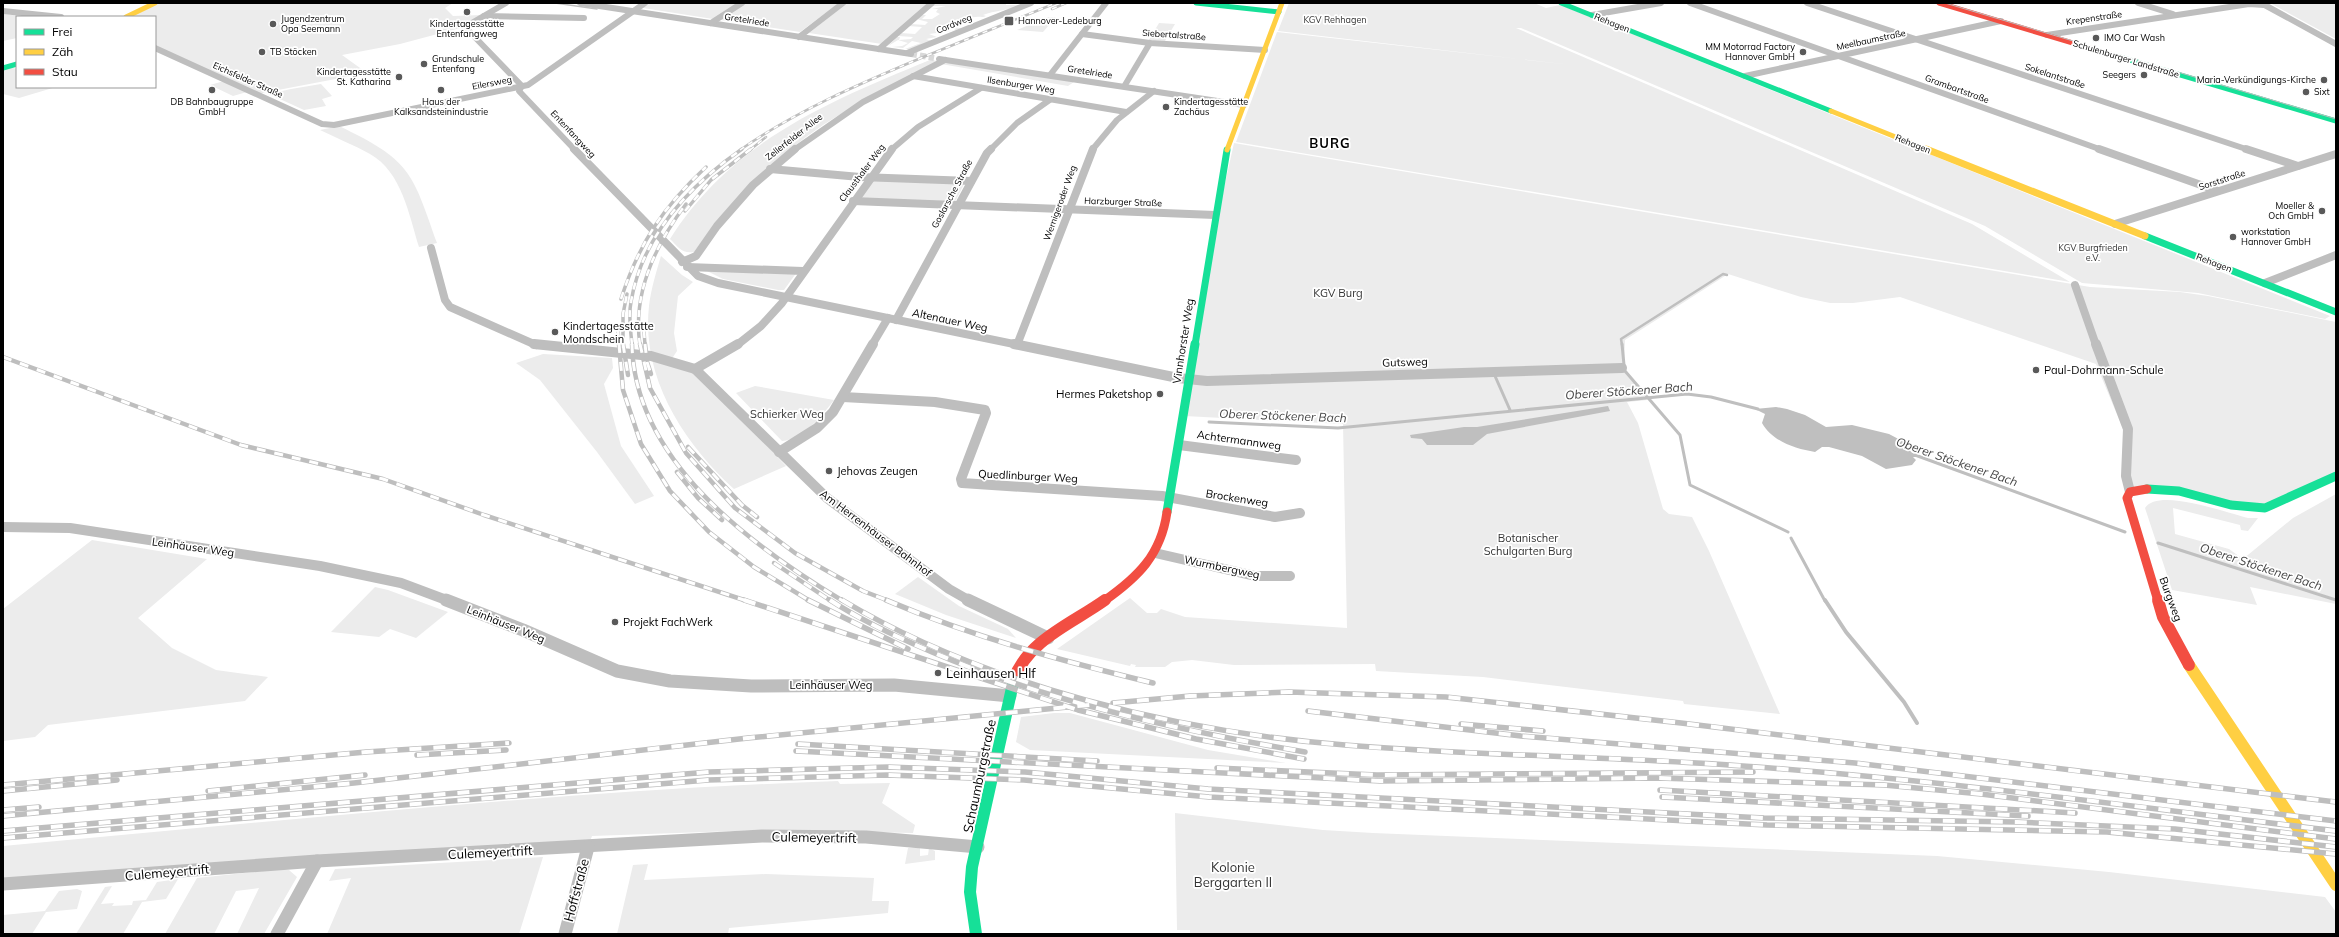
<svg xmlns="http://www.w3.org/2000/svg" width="2339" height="937" font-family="Mulish,sans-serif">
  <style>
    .green { fill: #ececec }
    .water { fill: #bfbfbf }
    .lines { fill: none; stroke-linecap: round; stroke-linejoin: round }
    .stream-far3 { stroke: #bfbfbf; stroke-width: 1.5 }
    .stream-far2 { stroke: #bfbfbf; stroke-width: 2.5 }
    .stream-far1 { stroke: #bfbfbf; stroke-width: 3 }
    .stream { stroke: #bfbfbf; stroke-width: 4 }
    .street-tunnel { stroke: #d9d9d9; stroke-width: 6; stroke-dasharray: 6 3; stroke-linecap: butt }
    .street-far3 { stroke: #bebebe; stroke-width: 6 }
    .street-far2 { stroke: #bebebe; stroke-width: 8 }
    .street-far1 { stroke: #bebebe; stroke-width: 10 }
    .street { stroke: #bebebe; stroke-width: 13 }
    .fast-far3 { stroke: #16e098; stroke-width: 5 }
    .fast-far2 { stroke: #16e098; stroke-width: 7 }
    .fast-far1 { stroke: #16e098; stroke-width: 9 }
    .fast { stroke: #16e098; stroke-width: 12 }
    .slow-far2 { stroke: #ffcf43; stroke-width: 5 }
    .slow-far1 { stroke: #ffcf43; stroke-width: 7 }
    .slow { stroke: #ffcf43; stroke-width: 12 }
    .jam-far2 { stroke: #f24e42; stroke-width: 5 }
    .jam-far1 { stroke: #f24e42; stroke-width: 9 }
    .jam { stroke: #f24e42; stroke-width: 12 }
    .tram { stroke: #bebebe; stroke-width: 1 }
    .rail-far3-casing { stroke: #bebebe; stroke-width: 2.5 }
    .rail-far2-casing { stroke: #bebebe; stroke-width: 3.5 }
    .rail-far1-casing { stroke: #bebebe; stroke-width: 4.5 }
    .rail-casing { stroke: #bebebe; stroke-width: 5.5 }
    .rail-far3 { stroke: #fff; stroke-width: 1.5; stroke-dasharray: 5; stroke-linecap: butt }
    .rail-far2 { stroke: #fff; stroke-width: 2.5; stroke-dasharray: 7; stroke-linecap: butt }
    .rail-far1 { stroke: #fff; stroke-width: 3; stroke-dasharray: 9; stroke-linecap: butt }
    .rail { stroke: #fff; stroke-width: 4; stroke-dasharray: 12; stroke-linecap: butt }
    .poi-dot { fill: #595959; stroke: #fff; stroke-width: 1.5 }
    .labels { text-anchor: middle; stroke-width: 3.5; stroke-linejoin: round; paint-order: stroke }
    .far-street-label { font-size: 9px; fill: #000; stroke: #fff }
    .far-poi-label { font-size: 9px; fill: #000; stroke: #fff; text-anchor: start }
    .far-park-label { font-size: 9px; fill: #333; stroke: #fff }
    .park-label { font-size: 11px; fill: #333; stroke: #fff }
    .street-label { font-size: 11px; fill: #000; stroke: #fff }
    .poi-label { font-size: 11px; fill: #000; stroke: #fff; text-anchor: start }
    .water-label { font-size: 12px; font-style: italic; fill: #444; stroke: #fff }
    .far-district-label { font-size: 13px; font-weight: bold; letter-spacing: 1px; fill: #000; stroke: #fff }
    .near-poi-label { font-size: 13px; fill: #000; stroke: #fff; text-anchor: start }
    .near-street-label { font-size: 13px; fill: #000; stroke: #fff }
    .near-park-label { font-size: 13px; fill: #333; stroke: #fff }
  </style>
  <rect width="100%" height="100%" fill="#fff"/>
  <g class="green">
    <polygon points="155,3 453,3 445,8 453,16 481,15 460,28 400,44 342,55 367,73 257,94 155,48 155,17 126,17"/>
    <polygon points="650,3 740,3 713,19 643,8"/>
    <polygon points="746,3 839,3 800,32 721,20"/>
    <polygon points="847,3 929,3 882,44 809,33"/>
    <path d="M934,3H1006V5H1021C1008,11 996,10 983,15L986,16C982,18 980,16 976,17C968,17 959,23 952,26L963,29L951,31L955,30L954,28L942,29L951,31L929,34L937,37L926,39L932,41L909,49H905L921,43L912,41L903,48L892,47L902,46L908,43L898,40L888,46L897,37H900L899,40L911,39L913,37L898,36L901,33L915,34L922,27L908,26L911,24L925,25L928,22L916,19L921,15H926L922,19H932L940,14L936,12L938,9H932L946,6H931Z"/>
    <polygon points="1289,3 1534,3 1546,8 1560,5 2330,316 2325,319 2198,293 2082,283 1985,226 1521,28 1516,28 1972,224 2070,282 1236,142 1277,32 1572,65 1278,31"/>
    <polygon points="2270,3 2336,3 2336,39"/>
    <polygon points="3,14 29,17 17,17 17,38 3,41"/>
    <polygon points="1048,17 1056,17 1043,32 1017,30"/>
    <polygon points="1159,23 1175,24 1165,41 1149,40"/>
    <path d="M930,60L938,61C900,82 860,101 823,125C773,159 729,203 694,252C682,254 678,247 670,239C732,141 828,102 930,60Z"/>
    <polygon points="949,63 1077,80 1068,86 941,64"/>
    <polygon points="9,67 17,69 17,87 56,87 19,98 3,94 3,69"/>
    <polygon points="224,81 247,92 233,96 210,85"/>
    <polygon points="321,84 332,96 322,99 326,106 304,110 269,94 291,89"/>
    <path d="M339,126C410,160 412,171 437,243L419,247C409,215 402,172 370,154C354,145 336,138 320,130Z"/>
    <polygon points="1234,143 2090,287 2180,292 2208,296 2336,322 2336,476 2265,508 2180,493 2131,493 2128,429 2123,429 2096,364 1900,297 1853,303 1830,303 1801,297 1728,274 1625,340 1624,371 1647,400 1627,402 1638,423 1663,509 1669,514 1692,517 1709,551 1780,714 1684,704 1683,701 1483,677 1376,671 1375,664 1234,665 1192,660 1172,662 1165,667 1135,667 1136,665 1131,664 1130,666 1057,649 1130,598 1147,613 1157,613 1161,609 1185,617 1347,628 1343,424 1184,416 1209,255"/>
    <polygon points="871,180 964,184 955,202 859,198"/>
    <path d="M661,256L682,275L693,282L678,296L674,333L677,351L671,360L695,369L786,466L734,489C684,443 641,378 649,306C651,289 656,273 661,256Z"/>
    <polygon points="701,268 797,272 784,290 778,290 723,279"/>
    <polygon points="543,354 612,358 613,368 604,384 621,446 654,496 635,504 597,452 540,380 516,363"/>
    <path d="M755,386L834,400C822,416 803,439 782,441L736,393Z"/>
    <path d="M2336,494V604L2250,587L2257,605L2172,590L2145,508C2158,487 2227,513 2248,518H2258L2248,531L2241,530L2240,525L2173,508L2175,534L2229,549L2243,559L2293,518Z"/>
    <polygon points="92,540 207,559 138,618 172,648 216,670 268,677 245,701 48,725 35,737 3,741 3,609"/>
    <polygon points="918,577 959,606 1008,629 1016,638 946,615 895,594"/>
    <polygon points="375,587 388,590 448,612 416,638 390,629 379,637 331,632"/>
    <polygon points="1054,713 1070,713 1208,750 1286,763 1030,750 1016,742 1021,717"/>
    <path d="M838,781L840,784L890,783L882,803L915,825L913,833L762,830L592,836L588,847L3,884V846C281,821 559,791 838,781Z"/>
    <polygon points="1175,813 1323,830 1373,833 1937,856 2109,872 2325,897 2336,912 2336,934 1190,934 1190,930 1177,930"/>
    <polygon points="920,847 920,856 928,855 929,848 935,851 935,860 905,864 908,848"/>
    <polygon points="543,857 519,934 327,934 351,878 329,881 335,869"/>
    <polygon points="648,864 644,880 766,874 874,878 872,901 889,901 888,913 729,928 728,934 617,934 633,865"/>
    <polygon points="273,870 289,870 297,877 264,934 237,934 259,888 236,891 214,934 165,934 197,878"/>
    <polygon points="178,879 166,899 142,902 123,934 76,934 105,887 112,886 101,904 114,903 112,906 132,905 133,901 146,900 157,882"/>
    <polygon points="77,889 82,891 77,909 46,912 32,934 3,934 3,915 45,911 59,891"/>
  </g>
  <g class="water">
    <polygon points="1608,406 1610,411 1487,434 1473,445 1427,445 1422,439 1411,438 1410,435 1464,427 1477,427"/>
    <path d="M1776,407L1787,409L1805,415L1826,427L1852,425L1889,434L1906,443L1911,452L1919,457H1913L1916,460L1912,465L1886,469L1862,456L1829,447H1822L1815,452C1795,449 1772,441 1762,423L1765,414L1755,409Z"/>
  </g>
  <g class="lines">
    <polyline class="stream-far3" points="555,3 597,9"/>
    <polyline class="stream-far2" points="1622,345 1621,339 1723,274 1727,275"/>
    <g class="stream-far1">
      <polyline points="1622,344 1624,365"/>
      <polyline points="1625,371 1680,435 1690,485 1788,532"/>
      <polyline points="1495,376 1510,410"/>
      <polyline points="1209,422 1338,428 1687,394 1711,397 1758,409"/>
      <polyline points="1915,455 2125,532"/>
      <polyline points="1791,538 1825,601"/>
      <polyline points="2158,543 2336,600"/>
    </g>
    <polyline class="stream" points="1825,600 1846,632 1904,702 1917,723"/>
    <polyline class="street-tunnel" points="911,54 934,58"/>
    <g class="street-far3">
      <polyline points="506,3 470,24 467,29 522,86"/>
      <polyline points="580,3 911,54"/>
      <polyline points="1690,3 2102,150"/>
      <polyline points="1807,3 2249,150"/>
      <polyline points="2138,3 2173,14"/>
      <polyline points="2261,3 2336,44"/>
      <polyline points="3,11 61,17"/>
      <polyline points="1592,15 1661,3"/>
      <polyline points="484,16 584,18"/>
      <polyline points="711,23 742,3"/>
      <polyline points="1082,34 1150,43 1265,50"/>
      <polyline points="2047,35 2249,4 2264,5"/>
      <polyline points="799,37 843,3"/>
      <polyline points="155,48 322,124 334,125 528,85 645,3"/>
      <polyline points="879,49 932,3"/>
      <polyline points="907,53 1031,3"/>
      <polyline points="939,59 1244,105"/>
      <polyline points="1050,75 1106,3"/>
      <polyline points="913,76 1126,112"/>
      <polyline points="1745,76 2001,21"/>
      <polyline points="1125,85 1150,43"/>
      <polyline points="522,86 519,91 575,150"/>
      <polyline points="794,150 863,102 945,60"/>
      <polyline points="891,150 918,127 981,88"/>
      <polyline points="990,150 1017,123 1051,99"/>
      <polyline points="1092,150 1117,120 1154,91"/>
    </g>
    <g class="street-far2">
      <polyline points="574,149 698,276 718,283 1019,345"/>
      <polyline points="2099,149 2218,191"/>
      <polyline points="2246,149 2298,166"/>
      <polyline points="770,169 860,177 971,181"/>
      <polyline points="853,201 1215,215"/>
      <polyline points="2115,224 2336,154"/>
      <polyline points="431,248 445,300 450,307 536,345"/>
      <polyline points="682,262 696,256 717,226 753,185 795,149"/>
      <polyline points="687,267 803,271"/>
      <polyline points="2265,283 2336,255"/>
      <polyline points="2075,285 2096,345"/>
      <polyline points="896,320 987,153 991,149"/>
      <polyline points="737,345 761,326 782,303 892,149"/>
      <polyline points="872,345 888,318"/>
      <polyline points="1017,345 1093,149"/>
    </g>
    <g class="street-far1">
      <polyline points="534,344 651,356 695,369 827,498 949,589 970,601"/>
      <polyline points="1014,344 1178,378 1207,381 1622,368"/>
      <polyline points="2096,344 2128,429 2126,476 2130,492"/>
      <polyline points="695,369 738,344"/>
      <polyline points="843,397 935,402 985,410 986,413 961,479 962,483 1162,496 1275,517 1300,513"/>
      <polyline points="1179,445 1296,460"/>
      <polyline points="779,452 817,428 833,412 873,344"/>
      <polyline points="3,527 70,528 320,566 401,583 449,601"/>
      <polyline points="1155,553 1255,576 1290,576"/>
    </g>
    <g class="street">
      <polyline points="446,600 523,630 617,671 670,681 751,686 894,685 1010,696"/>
      <polyline points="968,600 1048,638"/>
      <polyline points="3,884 317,861 762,836 866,837 978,847"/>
      <polyline points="277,934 317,861"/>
      <polyline points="565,934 588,847"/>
    </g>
    <g class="fast-far3">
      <polyline points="1196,3 1279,12"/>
      <polyline points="1561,3 1831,111"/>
      <polyline points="2113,55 2336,121"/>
      <polyline points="3,68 17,64"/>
    </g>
    <g class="fast-far2">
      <polyline points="2145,236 2336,312"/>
      <polyline points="1195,345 1227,150"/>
    </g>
    <g class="fast-far1">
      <polyline points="2147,489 2179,491 2231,505 2265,508 2336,476"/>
      <polyline points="1167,512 1195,344"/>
    </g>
    <polyline class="fast" points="976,934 970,892 972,867 1014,679"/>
    <g class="slow-far2">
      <polyline points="126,17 155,3"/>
      <polyline points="1831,111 1928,150"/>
      <polyline points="1227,150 1282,3"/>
    </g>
    <polyline class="slow-far1" points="1926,149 2145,236"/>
    <polyline class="slow" points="2189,665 2336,885"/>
    <polyline class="jam-far2" points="1939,3 2113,55"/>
    <g class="jam-far1">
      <polyline points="2147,489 2130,492 2127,498 2158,601"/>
      <path d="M1104,601C1138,577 1161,555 1167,512"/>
    </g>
    <g class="jam">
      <polyline points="2158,600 2163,617 2189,665"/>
      <path d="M1014,679C1028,640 1073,623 1105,600"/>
    </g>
    <polyline class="tram" points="1945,3 2336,119"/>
    <g class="rail-far3-casing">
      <g id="rail-far3">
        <polyline points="1052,9 1066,3"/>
        <path d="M740,150C796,111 859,84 921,58C966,40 1011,21 1056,3"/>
        <polyline points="750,150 766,137"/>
      </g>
    </g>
    <g class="rail-far2-casing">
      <g id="rail-far2">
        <polyline points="685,211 711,180 751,149"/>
        <path d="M621,299C639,243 663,207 706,167"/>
        <polyline points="618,328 619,345"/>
        <polyline points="644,331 645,345"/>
        <polyline points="623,345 623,314 627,294"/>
        <path d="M632,345C631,332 628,316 631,302C642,236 689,186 742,149"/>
        <path d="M640,345C632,293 656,244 686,204"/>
      </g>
    </g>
    <g class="rail-far1-casing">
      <g id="rail-far1">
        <polyline points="619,344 623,390 641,444 670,491 709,532 754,567 810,601"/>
        <polyline points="623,344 628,375"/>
        <path d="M632,344C634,461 753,547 843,601"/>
        <polyline points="640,344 650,388 686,453 735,508 795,553 863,591 889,601"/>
        <polyline points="645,344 647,362 651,374"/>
        <polyline points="3,357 241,445 383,479 484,515 747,601"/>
        <polyline points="688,447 742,505 757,517"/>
        <polyline points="677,472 698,498 722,520"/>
        <polyline points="774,563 831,601"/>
      </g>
    </g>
    <g class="rail-casing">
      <g id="rail">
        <polyline points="744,600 1078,710 1196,739 1304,759"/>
        <polyline points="808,600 908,649"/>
        <path d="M830,600C862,621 897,637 932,652C1051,703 1178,730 1305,752"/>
        <path d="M842,600C986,686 1179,732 1345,745C1478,756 1610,756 1743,766C1941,780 2138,807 2336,831"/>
        <path d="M886,600C973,637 1062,661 1153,683"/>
        <polyline points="1113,703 1190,696 1289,692 1446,697 1681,723 2336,802"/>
        <polyline points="1308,711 1521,736 1855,763 2336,821"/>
        <polyline points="1461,724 1543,731"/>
        <polyline points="798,744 1097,761"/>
        <polyline points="796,751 1380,781 1657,778 1884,785 1981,794 2336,839"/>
        <polyline points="417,755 506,750"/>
        <polyline points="1217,768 1377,775 1753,772"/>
        <polyline points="3,785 366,752 509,743"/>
        <polyline points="1660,790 2075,813"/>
        <polyline points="3,791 117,780"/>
        <polyline points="208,791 365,775"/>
        <polyline points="1662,797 2028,816"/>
        <polyline points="3,810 39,807"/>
        <polyline points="3,816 354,783 748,738 1099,704"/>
        <polyline points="3,831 709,772 888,767 1025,772 1208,789 1764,818 2017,822 2175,829 2336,847"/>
        <polyline points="3,838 708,780 887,775 1024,780 1209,797 1767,825 2107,832 2336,854"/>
      </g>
    </g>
    <use href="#rail-far3" class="rail-far3"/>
    <use href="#rail-far2" class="rail-far2"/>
    <use href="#rail-far1" class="rail-far1"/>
    <use href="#rail" class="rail"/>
  </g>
  <g class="poi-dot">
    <circle cx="467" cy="12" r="4"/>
    <rect x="1004" y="16" width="10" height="10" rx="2"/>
    <circle cx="273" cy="24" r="4"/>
    <circle cx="2096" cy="38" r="4"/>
    <circle cx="262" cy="52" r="4"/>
    <circle cx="1803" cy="52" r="4"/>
    <circle cx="424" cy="64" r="4"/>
    <circle cx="2144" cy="75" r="4"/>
    <circle cx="399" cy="77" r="4"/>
    <circle cx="2324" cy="80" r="4"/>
    <circle cx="212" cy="90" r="4"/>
    <circle cx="441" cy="90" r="4"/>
    <circle cx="2306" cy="92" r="4"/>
    <circle cx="1166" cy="107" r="4"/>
    <circle cx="2322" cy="211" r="4"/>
    <circle cx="2233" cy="237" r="4"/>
    <circle cx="555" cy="332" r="4"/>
    <circle cx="2036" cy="370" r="4"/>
    <circle cx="1160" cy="394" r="4"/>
    <circle cx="829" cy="471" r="4"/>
    <circle cx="615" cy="622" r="4"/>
    <circle cx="938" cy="673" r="4"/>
  </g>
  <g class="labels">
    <g class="far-street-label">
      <text transform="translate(2094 18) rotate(-8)" y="3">Krepenstraße</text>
      <text transform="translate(747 20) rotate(9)" y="3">Gretelriede</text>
      <text transform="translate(1612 23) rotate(22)" y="3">Rehagen</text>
      <text transform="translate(954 24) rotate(-22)" y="3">Cordweg</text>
      <text transform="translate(1174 35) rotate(4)" y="3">Siebertalstraße</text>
      <text transform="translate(1871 40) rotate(-12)" y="3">Meelbaumstraße</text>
      <text transform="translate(2126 59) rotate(17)" y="3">Schulenburger Landstraße</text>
      <text transform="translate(1090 72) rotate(9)" y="3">Gretelriede</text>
      <text transform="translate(2055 76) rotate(18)" y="3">Sokelantstraße</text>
      <text transform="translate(248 80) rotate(24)" y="3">Eichsfelder Straße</text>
      <text transform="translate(492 83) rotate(-11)" y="3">Eilersweg</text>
      <text transform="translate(1021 85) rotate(9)" y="3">Ilsenburger Weg</text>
      <text transform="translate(1957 89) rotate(20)" y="3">Grambartstraße</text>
      <text transform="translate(573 134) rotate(47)" y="3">Entenfangweg</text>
      <text transform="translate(794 137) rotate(-38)" y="3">Zellerfelder Allee</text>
      <text transform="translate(1913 144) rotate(22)" y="3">Rehagen</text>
      <text transform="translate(862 173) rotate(-53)" y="3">Clausthaler Weg</text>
      <text transform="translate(2222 180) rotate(-18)" y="3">Sorststraße</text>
      <text transform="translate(952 194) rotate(-62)" y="3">Goslarsche Straße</text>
      <text transform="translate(1123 202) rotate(2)" y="3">Harzburger Straße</text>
      <text transform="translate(1060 203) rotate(-70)" y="3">Wernigeroder Weg</text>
      <text transform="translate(2214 263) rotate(21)" y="3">Rehagen</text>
    </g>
    <g class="far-poi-label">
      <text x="281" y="22">Jugendzentrum<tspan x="281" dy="10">Opa Seemann</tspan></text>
      <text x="1018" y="24">Hannover-Ledeburg</text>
      <text x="467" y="27" text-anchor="middle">Kindertagesstätte<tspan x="467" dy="10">Entenfangweg</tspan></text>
      <text x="2104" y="41">IMO Car Wash</text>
      <text x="1795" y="50" text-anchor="end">MM Motorrad Factory<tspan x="1795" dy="10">Hannover GmbH</tspan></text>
      <text x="270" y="55">TB Stöcken</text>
      <text x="432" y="62">Grundschule<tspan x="432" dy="10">Entenfang</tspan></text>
      <text x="391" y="75" text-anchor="end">Kindertagesstätte<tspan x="391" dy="10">St. Katharina</tspan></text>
      <text x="2136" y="78" text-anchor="end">Seegers</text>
      <text x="2316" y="83" text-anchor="end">Maria-Verkündigungs-Kirche</text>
      <text x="2314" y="95">Sixt</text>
      <text x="212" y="105" text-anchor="middle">DB Bahnbaugruppe<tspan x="212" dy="10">GmbH</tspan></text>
      <text x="441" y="105" text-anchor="middle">Haus der<tspan x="441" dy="10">Kalksandsteinindustrie</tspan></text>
      <text x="1174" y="105">Kindertagesstätte<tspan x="1174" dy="10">Zachäus</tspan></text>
      <text x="2314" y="209" text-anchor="end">Moeller &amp;<tspan x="2314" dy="10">Och GmbH</tspan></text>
      <text x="2241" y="235">workstation<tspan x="2241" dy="10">Hannover GmbH</tspan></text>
    </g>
    <g class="far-park-label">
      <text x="1335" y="23">KGV Rehhagen</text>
      <text x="2093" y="251">KGV Burgfrieden<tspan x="2093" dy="10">e.V.</tspan></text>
    </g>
    <g class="park-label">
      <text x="1338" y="297">KGV Burg</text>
      <text x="787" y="418">Schierker Weg</text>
      <text x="1528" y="542">Botanischer<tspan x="1528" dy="13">Schulgarten Burg</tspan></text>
    </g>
    <g class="street-label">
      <text transform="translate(950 320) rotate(12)" y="4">Altenauer Weg</text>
      <text transform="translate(1183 341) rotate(-81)" y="4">Vinnhorster Weg</text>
      <text transform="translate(1405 362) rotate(-2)" y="4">Gutsweg</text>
      <text transform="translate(1239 440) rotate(8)" y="4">Achtermannweg</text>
      <text transform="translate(1028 476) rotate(3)" y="4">Quedlinburger Weg</text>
      <text transform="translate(1237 498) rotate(9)" y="4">Brockenweg</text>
      <text transform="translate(876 533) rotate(37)" y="4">Am Herrenhäuser Bahnhof</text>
      <text transform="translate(193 547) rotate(8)" y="4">Leinhäuser Weg</text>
      <text transform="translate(1222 567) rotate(12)" y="4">Wurmbergweg</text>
      <text transform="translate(2171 599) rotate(70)" y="4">Burgweg</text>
      <text transform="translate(506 624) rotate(22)" y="4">Leinhäuser Weg</text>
      <text x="831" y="689">Leinhäuser Weg</text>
    </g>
    <g class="poi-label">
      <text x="563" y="330">Kindertagesstätte<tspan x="563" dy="13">Mondschein</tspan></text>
      <text x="2044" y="374">Paul-Dohrmann-Schule</text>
      <text x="1152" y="398" text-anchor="end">Hermes Paketshop</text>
      <text x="837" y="475">Jehovas Zeugen</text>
      <text x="623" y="626">Projekt FachWerk</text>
    </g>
    <g class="water-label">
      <text transform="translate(1629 391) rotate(-4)" y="4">Oberer Stöckener Bach</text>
      <text transform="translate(1283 416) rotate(2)" y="4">Oberer Stöckener Bach</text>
      <text transform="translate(1957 462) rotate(19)" y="4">Oberer Stöckener Bach</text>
      <text transform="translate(2261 567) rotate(18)" y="4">Oberer Stöckener Bach</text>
    </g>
    <g class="far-district-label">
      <text x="1330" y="148">BURG</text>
    </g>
    <g class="near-poi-label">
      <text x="946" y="678">Leinhausen Hlf</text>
    </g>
    <g class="near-street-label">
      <text transform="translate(979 776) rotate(-78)" y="5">Schaumburgstraße</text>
      <text transform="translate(814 837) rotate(1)" y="5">Culemeyertrift</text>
      <text transform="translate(490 852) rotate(-3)" y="5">Culemeyertrift</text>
      <text transform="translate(167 872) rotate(-5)" y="5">Culemeyertrift</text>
      <text transform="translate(576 890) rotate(-75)" y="5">Hoffstraße</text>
    </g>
    <g class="near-park-label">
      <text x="1233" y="872">Kolonie<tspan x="1233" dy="15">Berggarten II</tspan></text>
    </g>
  </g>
  <rect width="2339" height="937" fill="none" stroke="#000000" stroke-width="8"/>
  <rect x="16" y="16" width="140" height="72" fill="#ffffff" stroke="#999999"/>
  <rect x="24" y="29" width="20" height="6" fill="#16e098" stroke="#999999"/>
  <text x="52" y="36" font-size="12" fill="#000000">Frei</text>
  <rect x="24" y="49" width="20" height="6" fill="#ffcf43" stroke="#999999"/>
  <text x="52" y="56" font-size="12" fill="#000000">Zäh</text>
  <rect x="24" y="69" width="20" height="6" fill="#f24e42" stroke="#999999"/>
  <text x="52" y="76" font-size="12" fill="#000000">Stau</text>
</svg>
